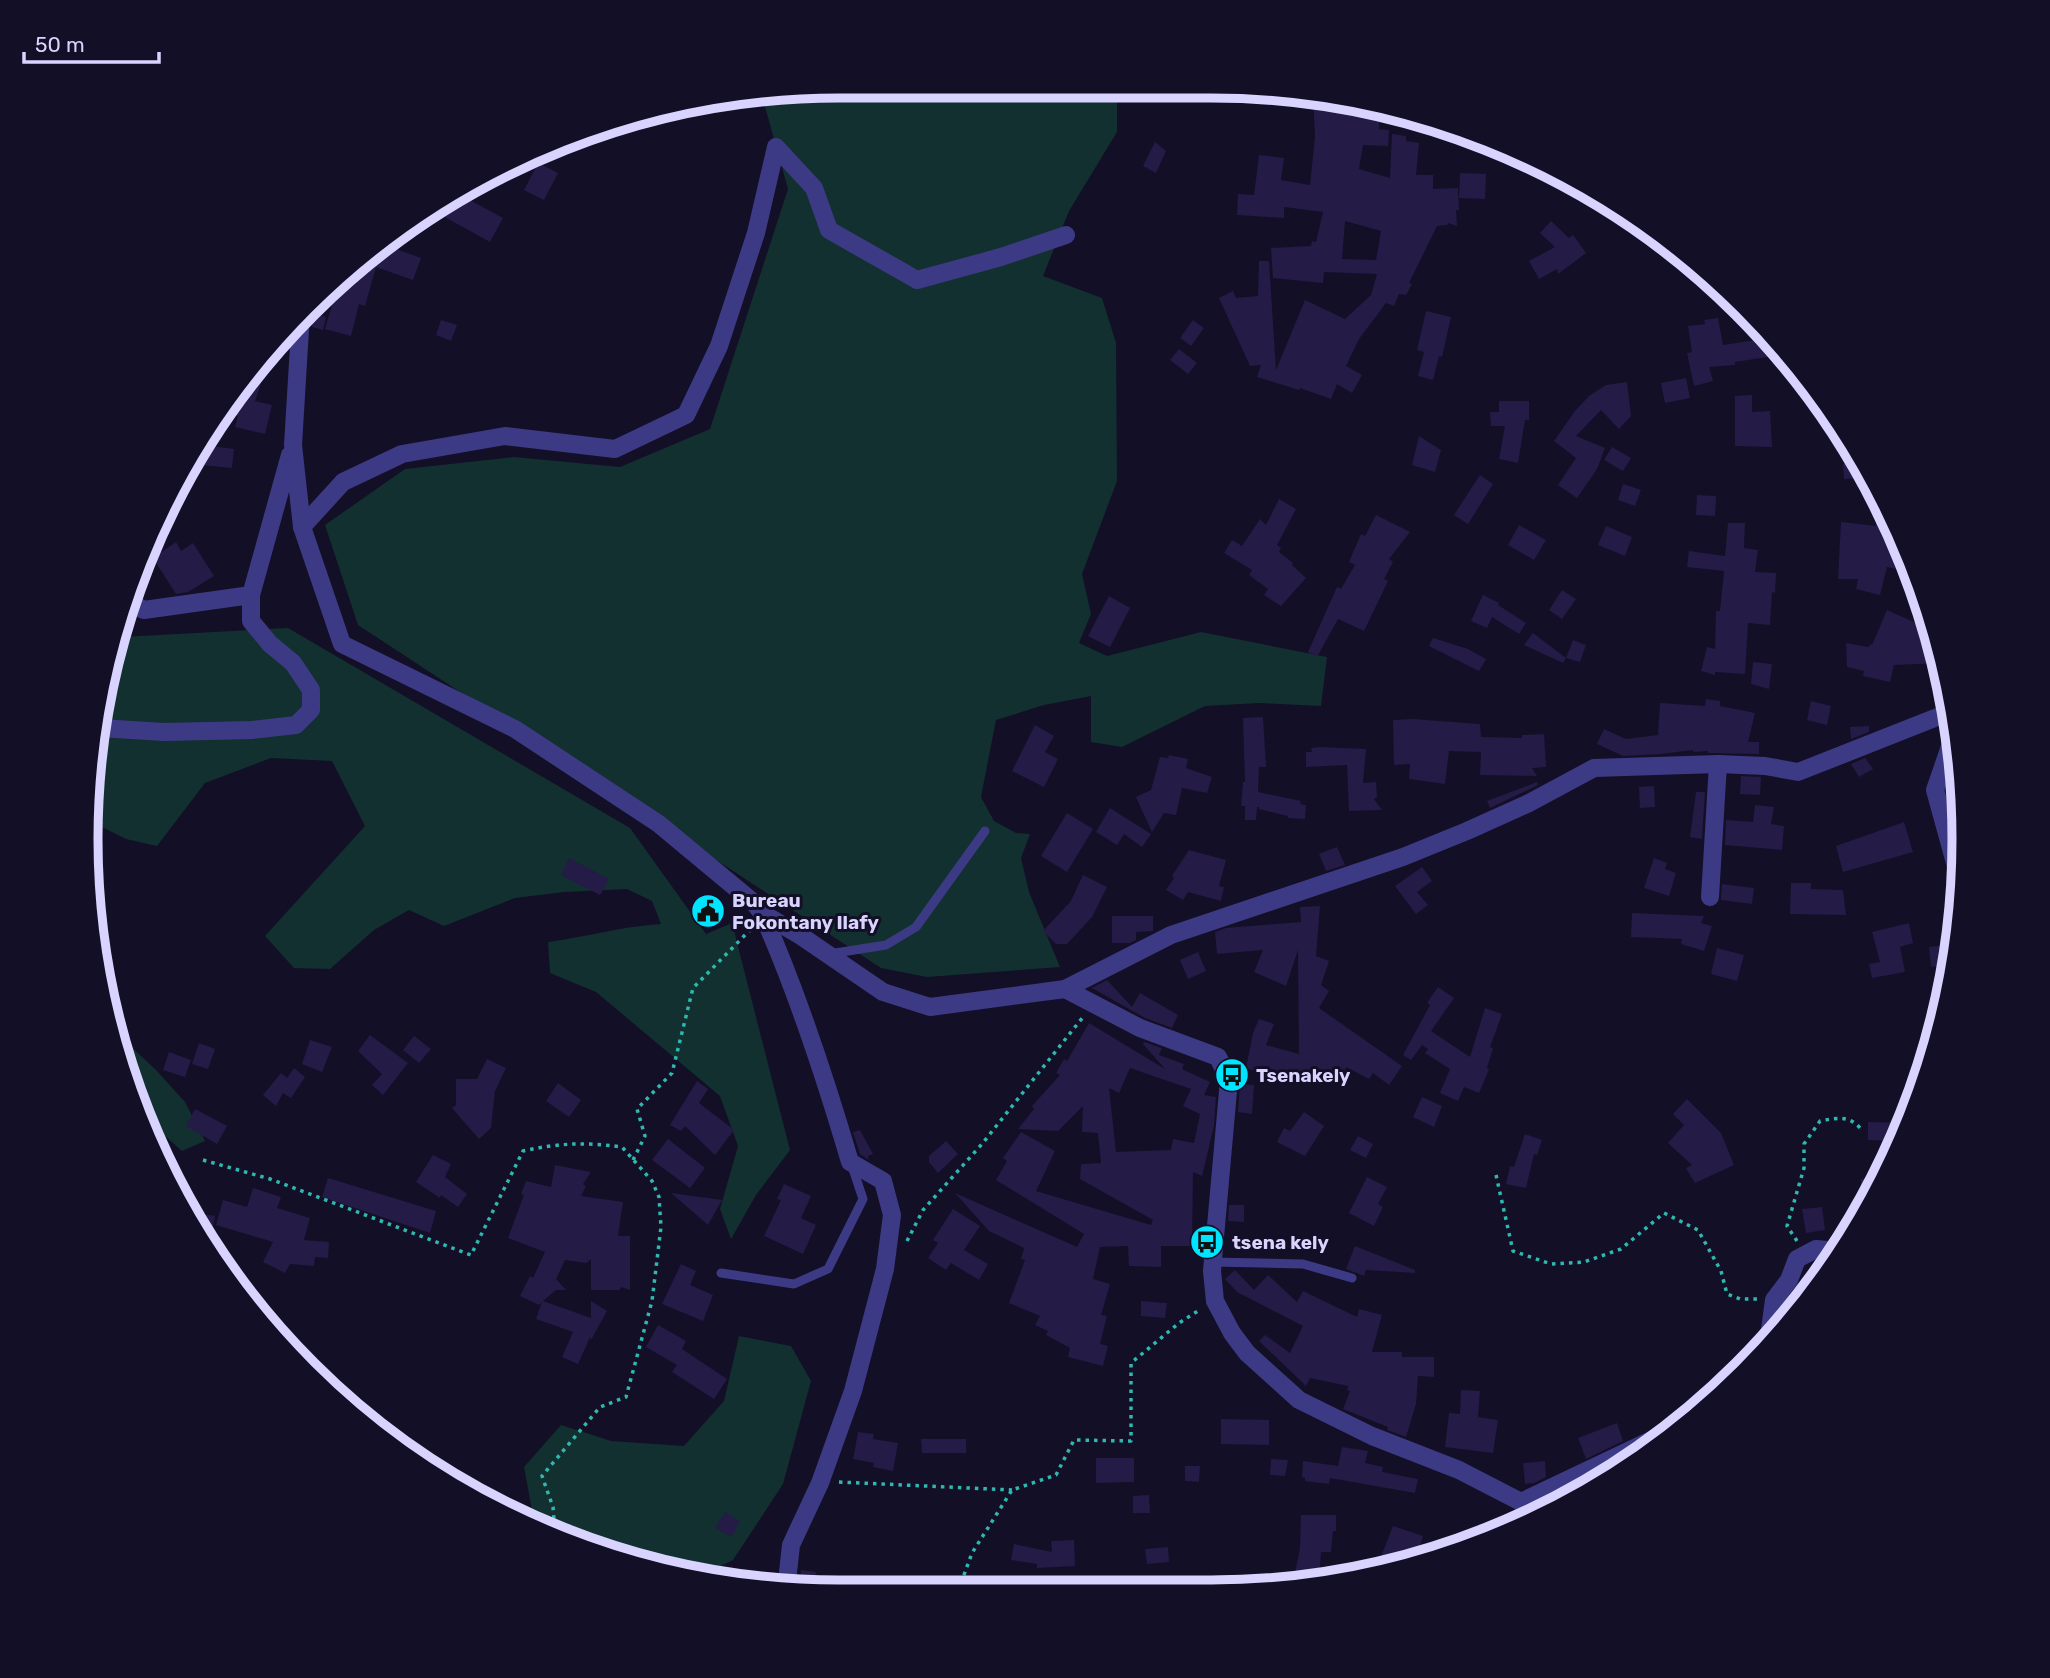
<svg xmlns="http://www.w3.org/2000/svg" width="2050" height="1678" font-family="Rubik,sans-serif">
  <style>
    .green { fill: #12302f }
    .building { fill: #241b47; fill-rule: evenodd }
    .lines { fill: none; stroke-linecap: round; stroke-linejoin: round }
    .path { stroke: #2fb8b0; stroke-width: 3.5; stroke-dasharray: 3.5 5; stroke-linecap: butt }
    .service { stroke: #3d3a85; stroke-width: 9 }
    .minor { stroke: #3d3a85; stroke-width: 18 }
    .tertiary { stroke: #3d3a85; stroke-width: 18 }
    .labels { text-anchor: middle; stroke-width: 6; stroke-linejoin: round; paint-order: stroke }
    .poi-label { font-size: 19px; font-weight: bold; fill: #d9d4ff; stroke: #130f26; text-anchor: start }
    .rim { fill: none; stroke: #d9d4ff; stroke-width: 9 }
  </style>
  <rect width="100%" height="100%" fill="#130f26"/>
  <g class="green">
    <polygon points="839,86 1117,87 1117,132 1069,211 1043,276 1102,298 1116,343 1117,481 1082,574 1091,614 1079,643 1107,656 1201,632 1327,657 1321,706 1259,703 1205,706 1122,747 1091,742 1091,696 1044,705 996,720 981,797 994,821 1016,833 1030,834 1021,858 1029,892 1060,967 927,977 881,968 358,625 325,525 405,469 514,457 620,467 710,429 788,189 762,96"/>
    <path d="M288,628L630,828L706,934L732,923L790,1150L756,1195L731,1239L720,1209L738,1146L720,1096L596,992L550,973L548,942C587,937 622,926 661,924L652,901L627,889L564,892L515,898L444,926L409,910L374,930L330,969L294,968L265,936L365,826L332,761L271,758L205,783L157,846L126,839L88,820L111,650L121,637Z"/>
    <polygon points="110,1027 156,1070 185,1102 205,1141 182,1151 142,1115"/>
    <polygon points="739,1336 791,1346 811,1381 783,1484 733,1560 700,1576 644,1567 535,1526 524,1467 561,1425 611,1441 684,1446 724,1401"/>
  </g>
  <g class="building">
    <path d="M1313,94L1358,100L1379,107V129L1389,130L1388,146L1363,145L1359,169L1390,178L1392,134L1406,136V141L1419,143L1416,175H1433V189L1458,188L1459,210H1456L1457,226L1448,223L1447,225L1437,226L1409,283L1412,284L1406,295L1399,294L1394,306L1386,303L1359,339L1346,366L1362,375L1352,393L1337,384L1331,399L1300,388L1299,390L1257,377L1261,365L1250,366L1219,298L1233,291L1236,298L1258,296L1259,261H1269L1276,370L1305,300L1345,319L1371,295L1377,274L1324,272L1323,283L1273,278L1271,248L1311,246L1312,241L1316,242L1323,212L1284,207V218L1237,215L1238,194L1254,195L1259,155L1284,158L1281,180L1310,185L1315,137ZM1345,221L1381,231L1376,260L1342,259Z"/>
    <polygon points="1155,142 1166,151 1156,173 1143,166"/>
    <polygon points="538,163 558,173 544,200 524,190"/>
    <polygon points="1460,173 1486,174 1485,199 1459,198"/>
    <polygon points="455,192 503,218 490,242 432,210"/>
    <polygon points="1551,221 1569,238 1573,235 1586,253 1558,274 1557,269 1539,279 1529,261 1555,247 1540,233"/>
    <polygon points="388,246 421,258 413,280 376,267 365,306 359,304 351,336 325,329 339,281 381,249 381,251 386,253"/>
    <polygon points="1426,311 1451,317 1442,357 1439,356 1433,380 1418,376 1424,352 1417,350"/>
    <polygon points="313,313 326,317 323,330 312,327"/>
    <polygon points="1718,318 1723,345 1769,338 1772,341 1774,356 1735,362 1735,365 1709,367 1713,381 1694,386 1687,353 1692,352 1688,326 1705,324 1704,320"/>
    <polygon points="441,320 457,325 451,341 436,335"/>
    <polygon points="1193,320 1204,328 1191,346 1180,338"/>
    <polygon points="1179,349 1197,363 1188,374 1170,360"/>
    <polygon points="267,358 269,359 255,401 272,405 265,434 235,427 238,416 225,413"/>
    <polygon points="1686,378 1690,398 1665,403 1661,383"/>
    <polygon points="1627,382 1631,416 1619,429 1601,410 1576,436 1605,448 1597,469 1577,498 1558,485 1576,458 1554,441 1575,411 1589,396 1606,385"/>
    <polygon points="1752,395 1752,412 1770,411 1772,447 1735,446 1735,396"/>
    <polygon points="1499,401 1529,401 1529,420 1525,420 1518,463 1499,459 1505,426 1491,426 1490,412 1499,412"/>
    <polygon points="1419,436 1441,450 1435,472 1412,465"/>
    <polygon points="203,445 234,449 232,468 201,465"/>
    <polygon points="1612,447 1631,458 1623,471 1604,460"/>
    <polygon points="1860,463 1869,477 1844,479 1843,464"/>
    <polygon points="1480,475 1493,484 1468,524 1454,515"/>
    <polygon points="1623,484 1641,490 1635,506 1618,500"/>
    <polygon points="1876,488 1886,505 1899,540 1896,569 1887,567 1880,595 1856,589 1858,579 1838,579 1841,522 1876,526"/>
    <polygon points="1697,495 1716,496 1715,516 1696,515"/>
    <polygon points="1279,499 1296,509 1277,545 1281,548 1279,552 1293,563 1292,565 1306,578 1281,606 1264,595 1268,589 1249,575 1252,570 1224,553 1232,540 1242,546 1260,519 1266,525"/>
    <polygon points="1376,515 1410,532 1389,559 1393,562 1384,579 1388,581 1364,631 1338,619 1317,657 1308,652 1337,587 1341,589 1355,565 1349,562 1361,534 1365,536"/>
    <polygon points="1728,523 1745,523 1744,548 1758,550 1755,572 1776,573 1775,593 1772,592 1770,625 1748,623 1745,674 1715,672 1715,675 1701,671 1707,647 1715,649 1716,611 1720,611 1724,571 1687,567 1689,551 1725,556"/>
    <polygon points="1519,525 1546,540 1534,560 1508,545"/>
    <polygon points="1606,526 1632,537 1625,556 1598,545"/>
    <polygon points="176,542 181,551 193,543 214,576 188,592 176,594 153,558"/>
    <polygon points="1562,590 1576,599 1562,619 1549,610"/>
    <polygon points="1483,595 1499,603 1498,605 1526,623 1519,634 1492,617 1487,628 1471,621"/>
    <polygon points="1109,596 1130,608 1110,647 1088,636"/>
    <polygon points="1887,610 1934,631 1942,663 1894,665 1890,682 1863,676 1864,671 1847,667 1846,643 1869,647 1870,644 1872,645"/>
    <polygon points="1533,633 1566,658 1563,663 1524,645"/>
    <polygon points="1433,638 1468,649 1486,659 1479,671 1429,646"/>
    <polygon points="1573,640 1586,645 1580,662 1566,658"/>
    <polygon points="1753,662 1772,664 1769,689 1751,684"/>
    <polygon points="1706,699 1720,701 1720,706 1755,713 1748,742 1759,742 1759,754 1708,753 1708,751 1693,752 1693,750 1661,754 1623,756 1597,744 1604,729 1626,739 1658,735 1660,703 1705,706"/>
    <polygon points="1811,701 1831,706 1827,725 1807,720"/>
    <polygon points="1263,717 1266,767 1259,767 1258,792 1301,801 1300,804 1306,805 1305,819 1288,818 1288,816 1259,809 1259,807 1257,807 1256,820 1245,820 1245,806 1241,806 1243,782 1245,782 1243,718"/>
    <polygon points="1412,719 1480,724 1481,737 1522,738 1522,735 1544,734 1546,767 1532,768 1537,776 1480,775 1481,752 1449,751 1445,784 1409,779 1410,764 1394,765 1393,720"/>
    <polygon points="1035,725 1054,736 1045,752 1058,759 1044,787 1012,771"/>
    <polygon points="1869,726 1869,732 1851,739 1850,727"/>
    <polygon points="1320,747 1366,749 1363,783 1376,782 1377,797 1374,799 1382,810 1349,811 1347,765 1306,767 1306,752 1312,752 1311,748"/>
    <polygon points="1169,755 1188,759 1186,768 1212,777 1207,793 1182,788 1176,815 1164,813 1152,832 1136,797 1151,790 1160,757 1168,758"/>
    <polygon points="1865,758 1873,769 1859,777 1851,764"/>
    <polygon points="1741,776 1761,777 1760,795 1740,794"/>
    <polygon points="1537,782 1538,785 1490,808 1487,801"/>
    <polygon points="1654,786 1655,807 1640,808 1639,787"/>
    <polygon points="1696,792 1705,792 1702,839 1690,837"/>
    <polygon points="1755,805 1774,807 1771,824 1784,826 1782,850 1725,845 1726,820 1753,822"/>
    <polygon points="1110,808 1151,834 1142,847 1124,834 1117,845 1096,832"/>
    <polygon points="1067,813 1093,829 1067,872 1041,856"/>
    <polygon points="1904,822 1913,852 1843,872 1836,846"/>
    <polygon points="1337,847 1345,865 1326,871 1319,854"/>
    <polygon points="1189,850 1226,860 1219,886 1224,887 1221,901 1188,892 1183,900 1166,890 1174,878 1172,876"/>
    <polygon points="569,858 609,879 600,895 561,875"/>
    <polygon points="1654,858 1667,863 1665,869 1676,873 1669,896 1644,888"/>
    <polygon points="1422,867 1432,881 1417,892 1428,905 1416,914 1395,886"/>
    <polygon points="1083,875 1107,887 1092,917 1067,944 1056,944 1043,931 1071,901"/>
    <polygon points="1791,883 1811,883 1811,889 1843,890 1846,915 1790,914"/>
    <polygon points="1722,884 1754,888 1752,904 1721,900"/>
    <polygon points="703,894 722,909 710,925 692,910"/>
    <polygon points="1320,906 1316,956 1329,961 1321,985 1329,991 1319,1008 1402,1066 1389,1085 1373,1073 1369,1079 1346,1067 1342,1081 1326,1077 1284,1075 1283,1081 1246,1068 1253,1033 1259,1019 1274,1024 1266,1045 1299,1054 1298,950 1286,986 1254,972 1263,950 1217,954 1215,932 1226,928 1301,922 1300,907"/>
    <polygon points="1632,913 1704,916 1701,923 1712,926 1704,951 1681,944 1682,939 1631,937"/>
    <polygon points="1112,916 1153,916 1153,931 1136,932 1136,940 1130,943 1112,943"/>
    <polygon points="1909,923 1913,943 1900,947 1905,972 1872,978 1869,964 1880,962 1872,932"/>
    <polygon points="1947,945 1949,965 1931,967 1929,947"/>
    <polygon points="1717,948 1744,955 1737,981 1711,974"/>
    <polygon points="1198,952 1206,971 1188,979 1180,960"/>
    <polygon points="1107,980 1132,1007 1140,993 1178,1015 1172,1028 1145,1018 1092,988"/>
    <polygon points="1438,987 1454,998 1431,1031 1470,1057 1485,1008 1502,1014 1490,1047 1493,1048 1487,1068 1489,1069 1479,1093 1464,1087 1458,1101 1440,1093 1450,1069 1425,1053 1428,1049 1422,1045 1411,1060 1403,1055 1430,1005 1427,1003"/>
    <path d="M1089,1023L1165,1069L1143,1044L1144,1042L1162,1048L1159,1055L1184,1064L1182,1069L1210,1082L1204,1095L1216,1097L1214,1126L1202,1176L1193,1172L1192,1246H1161V1267L1129,1266L1128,1246L1100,1247L1093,1279L1110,1284L1101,1315L1107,1316L1100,1344L1108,1346L1103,1366L1068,1357L1070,1348L1046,1335L1048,1331L1035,1325L1040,1316L1009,1303L1025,1260L1021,1259L1024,1248L989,1231L955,1193L1077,1247L1084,1234L996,1180L1007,1161L1003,1158L1021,1132L1055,1151L1036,1191L1151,1225L1153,1220L1080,1179L1081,1164L1101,1163L1098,1133L1082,1132L1083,1106L1058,1131L1018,1129L1034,1109L1032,1106L1060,1075L1056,1073L1064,1059L1067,1061ZM1130,1068L1191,1089L1183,1106L1200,1114L1194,1143L1173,1139L1171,1150L1116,1152L1109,1088L1119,1093Z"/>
    <polygon points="370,1035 408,1063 383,1095 372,1085 382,1074 358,1051"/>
    <polygon points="414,1036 431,1049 419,1063 403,1050"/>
    <polygon points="310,1040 332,1047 322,1072 302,1064"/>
    <polygon points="199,1043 215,1049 208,1069 192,1064"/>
    <polygon points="169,1052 191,1060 185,1077 163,1070"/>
    <polygon points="487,1059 506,1068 495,1091 491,1128 479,1139 452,1108 456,1105 456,1079 477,1079"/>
    <polygon points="294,1068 305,1077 291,1098 283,1093 276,1106 263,1095 281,1073 287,1078"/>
    <polygon points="697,1081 708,1089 699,1103 734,1130 715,1155 685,1126 681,1131 670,1125"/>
    <polygon points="558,1083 581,1100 569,1117 546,1101"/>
    <polygon points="1240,1084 1254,1085 1252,1114 1238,1112"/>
    <polygon points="1422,1097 1442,1106 1434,1127 1413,1117"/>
    <polygon points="1687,1099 1721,1133 1734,1165 1695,1183 1686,1168 1692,1165 1668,1143 1684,1125 1673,1114"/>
    <polygon points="195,1109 227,1126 217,1144 186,1126"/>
    <polygon points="1304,1112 1324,1126 1305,1156 1277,1142 1284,1128 1290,1131"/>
    <polygon points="1868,1122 1905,1123 1897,1141 1868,1140"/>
    <polygon points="860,1130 873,1154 868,1156 869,1160 860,1154 853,1132"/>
    <polygon points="1525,1134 1542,1140 1537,1155 1534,1154 1526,1188 1506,1184 1510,1166 1514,1167"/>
    <polygon points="1358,1136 1373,1144 1366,1158 1350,1150"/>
    <polygon points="668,1139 705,1168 690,1188 652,1160"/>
    <polygon points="946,1141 958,1154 938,1173 929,1162 929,1156"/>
    <polygon points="433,1155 451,1164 445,1177 467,1194 458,1207 441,1195 440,1198 416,1182"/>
    <polygon points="555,1165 591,1172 583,1184 586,1186 581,1196 623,1202 618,1236 630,1236 630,1290 621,1287 620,1290 591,1290 591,1259 586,1263 565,1260 556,1279 566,1290 556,1290 543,1301 591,1318 591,1301 607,1311 591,1340 590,1337 578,1364 562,1357 573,1332 536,1319 542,1302 539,1305 520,1296 530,1276 533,1278 545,1252 508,1238 524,1195 521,1194 526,1181 551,1187"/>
    <polygon points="1367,1177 1387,1187 1378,1204 1383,1207 1374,1226 1349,1213"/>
    <polygon points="328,1178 436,1211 430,1233 322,1197"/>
    <polygon points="1861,1179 1880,1180 1860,1220"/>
    <polygon points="784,1184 811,1196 801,1218 816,1225 803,1254 764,1236 781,1200 777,1199"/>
    <polygon points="253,1188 281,1197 277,1208 310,1218 304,1240 329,1242 328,1258 315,1257 314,1266 290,1264 285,1273 263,1262 273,1242 216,1225 223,1200 247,1207"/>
    <polygon points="671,1193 722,1200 708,1225"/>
    <polygon points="1229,1205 1244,1205 1244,1222 1228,1221"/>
    <polygon points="1822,1207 1825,1230 1806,1233 1802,1209"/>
    <polygon points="953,1209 980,1226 964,1250 988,1264 979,1280 951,1263 946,1270 928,1258 938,1243 933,1240"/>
    <polygon points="188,1212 215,1216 212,1233 200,1231"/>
    <polygon points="1355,1246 1415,1270 1415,1273 1366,1270 1364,1276 1346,1269"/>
    <polygon points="681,1264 696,1271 690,1285 713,1295 703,1321 662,1304"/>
    <polygon points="1235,1270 1254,1290 1268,1275 1297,1302 1303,1291 1357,1317 1359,1309 1382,1315 1372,1352 1402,1352 1402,1357 1434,1357 1434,1377 1418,1376 1416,1404 1406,1437 1387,1430 1388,1427 1343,1409 1350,1391 1347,1390 1348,1386 1310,1378 1306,1386 1259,1341 1265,1335 1290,1353 1303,1326 1237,1292 1225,1279"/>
    <polygon points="1141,1301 1167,1303 1165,1318 1141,1316"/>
    <polygon points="658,1325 686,1341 682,1349 727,1379 714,1399 672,1372 677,1365 646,1347"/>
    <polygon points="1461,1390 1480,1391 1478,1417 1498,1420 1493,1453 1445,1447 1449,1413 1460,1414"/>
    <polygon points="1221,1419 1269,1420 1269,1445 1221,1444"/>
    <polygon points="1617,1423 1623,1441 1586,1459 1578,1438"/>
    <polygon points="858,1432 874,1434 873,1439 898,1443 893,1471 873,1467 874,1463 853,1459"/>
    <polygon points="921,1439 966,1439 966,1453 922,1453"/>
    <polygon points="1342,1447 1368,1451 1365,1463 1383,1467 1382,1472 1418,1479 1415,1493 1330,1478 1329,1484 1305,1481 1305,1478 1302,1477 1303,1461 1338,1466"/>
    <polygon points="1096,1458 1134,1458 1134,1482 1096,1483"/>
    <polygon points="1271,1459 1288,1460 1285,1476 1270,1475"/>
    <polygon points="1545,1461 1546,1477 1534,1483 1525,1484 1523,1463"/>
    <polygon points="1185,1466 1200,1466 1199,1482 1185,1481"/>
    <polygon points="1149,1495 1150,1513 1133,1513 1133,1496"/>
    <polygon points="725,1512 740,1521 731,1537 715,1528"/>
    <polygon points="1301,1515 1336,1515 1336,1531 1333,1531 1331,1552 1321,1552 1319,1581 1294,1578 1300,1548"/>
    <polygon points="1393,1526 1423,1536 1414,1564 1375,1572"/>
    <polygon points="1074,1540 1075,1566 1037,1568 1037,1564 1011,1560 1014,1544 1052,1552 1051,1541"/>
    <polygon points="1168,1547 1169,1562 1147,1564 1145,1549"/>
    <polygon points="801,1570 816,1572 814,1591 799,1591"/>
  </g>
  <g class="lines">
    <g class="path">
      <path d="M203,1160L270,1179L471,1255L523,1151C560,1143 584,1142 622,1147L652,1181L659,1197L661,1227L652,1301L626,1397L600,1407L542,1476L553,1507L555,1533"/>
      <polyline points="633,1160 645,1136 637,1109 672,1073 693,988 751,929"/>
      <polyline points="1496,1175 1513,1251 1551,1264 1584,1262 1621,1249 1664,1213 1698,1230 1721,1271 1727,1294 1740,1299 1757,1299"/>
      <polyline points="907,1241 923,1210 982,1144 1083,1017"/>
      <path d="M1797,1241L1787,1226L1804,1168V1144L1820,1121C1836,1118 1849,1115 1860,1128"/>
      <polyline points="839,1482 1012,1490"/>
      <polyline points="958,1591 972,1553 1012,1490 1056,1475 1074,1440 1131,1441 1131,1363 1179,1323 1201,1309"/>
      <polyline points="1048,1591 1058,1582 1106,1581 1169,1591"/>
    </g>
    <g class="service">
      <polyline points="829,954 886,945 916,927 985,831"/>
      <polyline points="1212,1262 1303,1264 1352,1278"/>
      <polyline points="721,1273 794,1284 828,1269 863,1199 851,1163"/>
    </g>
    <g class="minor">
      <polyline points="302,527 343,482 402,454 505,436 615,449 686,415 719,346 756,233 776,147 814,188 829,230 917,280 1001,257 1066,235"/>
      <polyline points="129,602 144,610 251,595"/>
      <polyline points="1954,735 1935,790 1960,881"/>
      <polyline points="1710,897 1718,764"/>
      <path d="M762,913C798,994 825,1077 850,1162L883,1181L892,1215L885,1269L853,1391L820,1483L791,1545L786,1590"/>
      <polyline points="1065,989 1171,935 1403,857 1467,831 1527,804 1594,768 1718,764 1765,766 1798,772 1950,712"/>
      <polyline points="1768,1344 1774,1300 1789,1280 1797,1259 1816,1249 1828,1250"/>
      <polyline points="1521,1502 1681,1426"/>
    </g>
    <g class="tertiary">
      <polyline points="301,313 293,445 302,527 342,644 515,729 659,824 754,903 762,913 801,936 883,992 930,1007 1065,989 1140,1028 1218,1057 1229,1080 1212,1271 1215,1301 1232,1333 1247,1353 1299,1400 1372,1436 1459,1470 1521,1502 1538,1517"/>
      <polyline points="100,728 164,732 252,730 296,725 311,710 311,690 293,663 270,644 251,621 251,595 290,455"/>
    </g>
  </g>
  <defs>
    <g id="civic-disc" transform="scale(1.75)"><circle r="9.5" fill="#00e5ff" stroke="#130f26"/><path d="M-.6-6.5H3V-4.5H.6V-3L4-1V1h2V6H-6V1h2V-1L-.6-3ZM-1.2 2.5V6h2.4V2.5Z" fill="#111"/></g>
    <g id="bus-disc" transform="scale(1.75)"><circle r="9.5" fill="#00e5ff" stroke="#130f26"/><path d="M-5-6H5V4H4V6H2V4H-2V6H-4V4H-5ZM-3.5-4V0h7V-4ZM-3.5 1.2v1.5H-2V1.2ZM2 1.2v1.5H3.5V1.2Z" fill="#111"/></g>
  </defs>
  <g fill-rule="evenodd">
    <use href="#civic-disc" x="708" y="911"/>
    <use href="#bus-disc" x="1232" y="1075"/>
    <use href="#bus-disc" x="1207" y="1242"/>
  </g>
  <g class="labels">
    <g class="poi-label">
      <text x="732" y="907">Bureau<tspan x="732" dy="22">Fokontany Ilafy</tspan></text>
      <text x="1256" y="1082">Tsenakely</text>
      <text x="1232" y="1249">tsena kely</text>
    </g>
  </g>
  <path d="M0 0H2050V1678H0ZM839 98H1211A741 741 0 0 1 1952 839V839A741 741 0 0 1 1211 1580H839A741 741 0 0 1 98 839V839A741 741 0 0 1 839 98Z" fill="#130f26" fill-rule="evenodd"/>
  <path class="rim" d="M839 98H1211A741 741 0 0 1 1952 839V839A741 741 0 0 1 1211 1580H839A741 741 0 0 1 98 839V839A741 741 0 0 1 839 98Z"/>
  <path d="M24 52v10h135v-10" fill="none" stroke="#d9d4ff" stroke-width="3.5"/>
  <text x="35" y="52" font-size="21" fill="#d9d4ff" stroke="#130f26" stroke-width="5" paint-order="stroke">50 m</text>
</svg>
